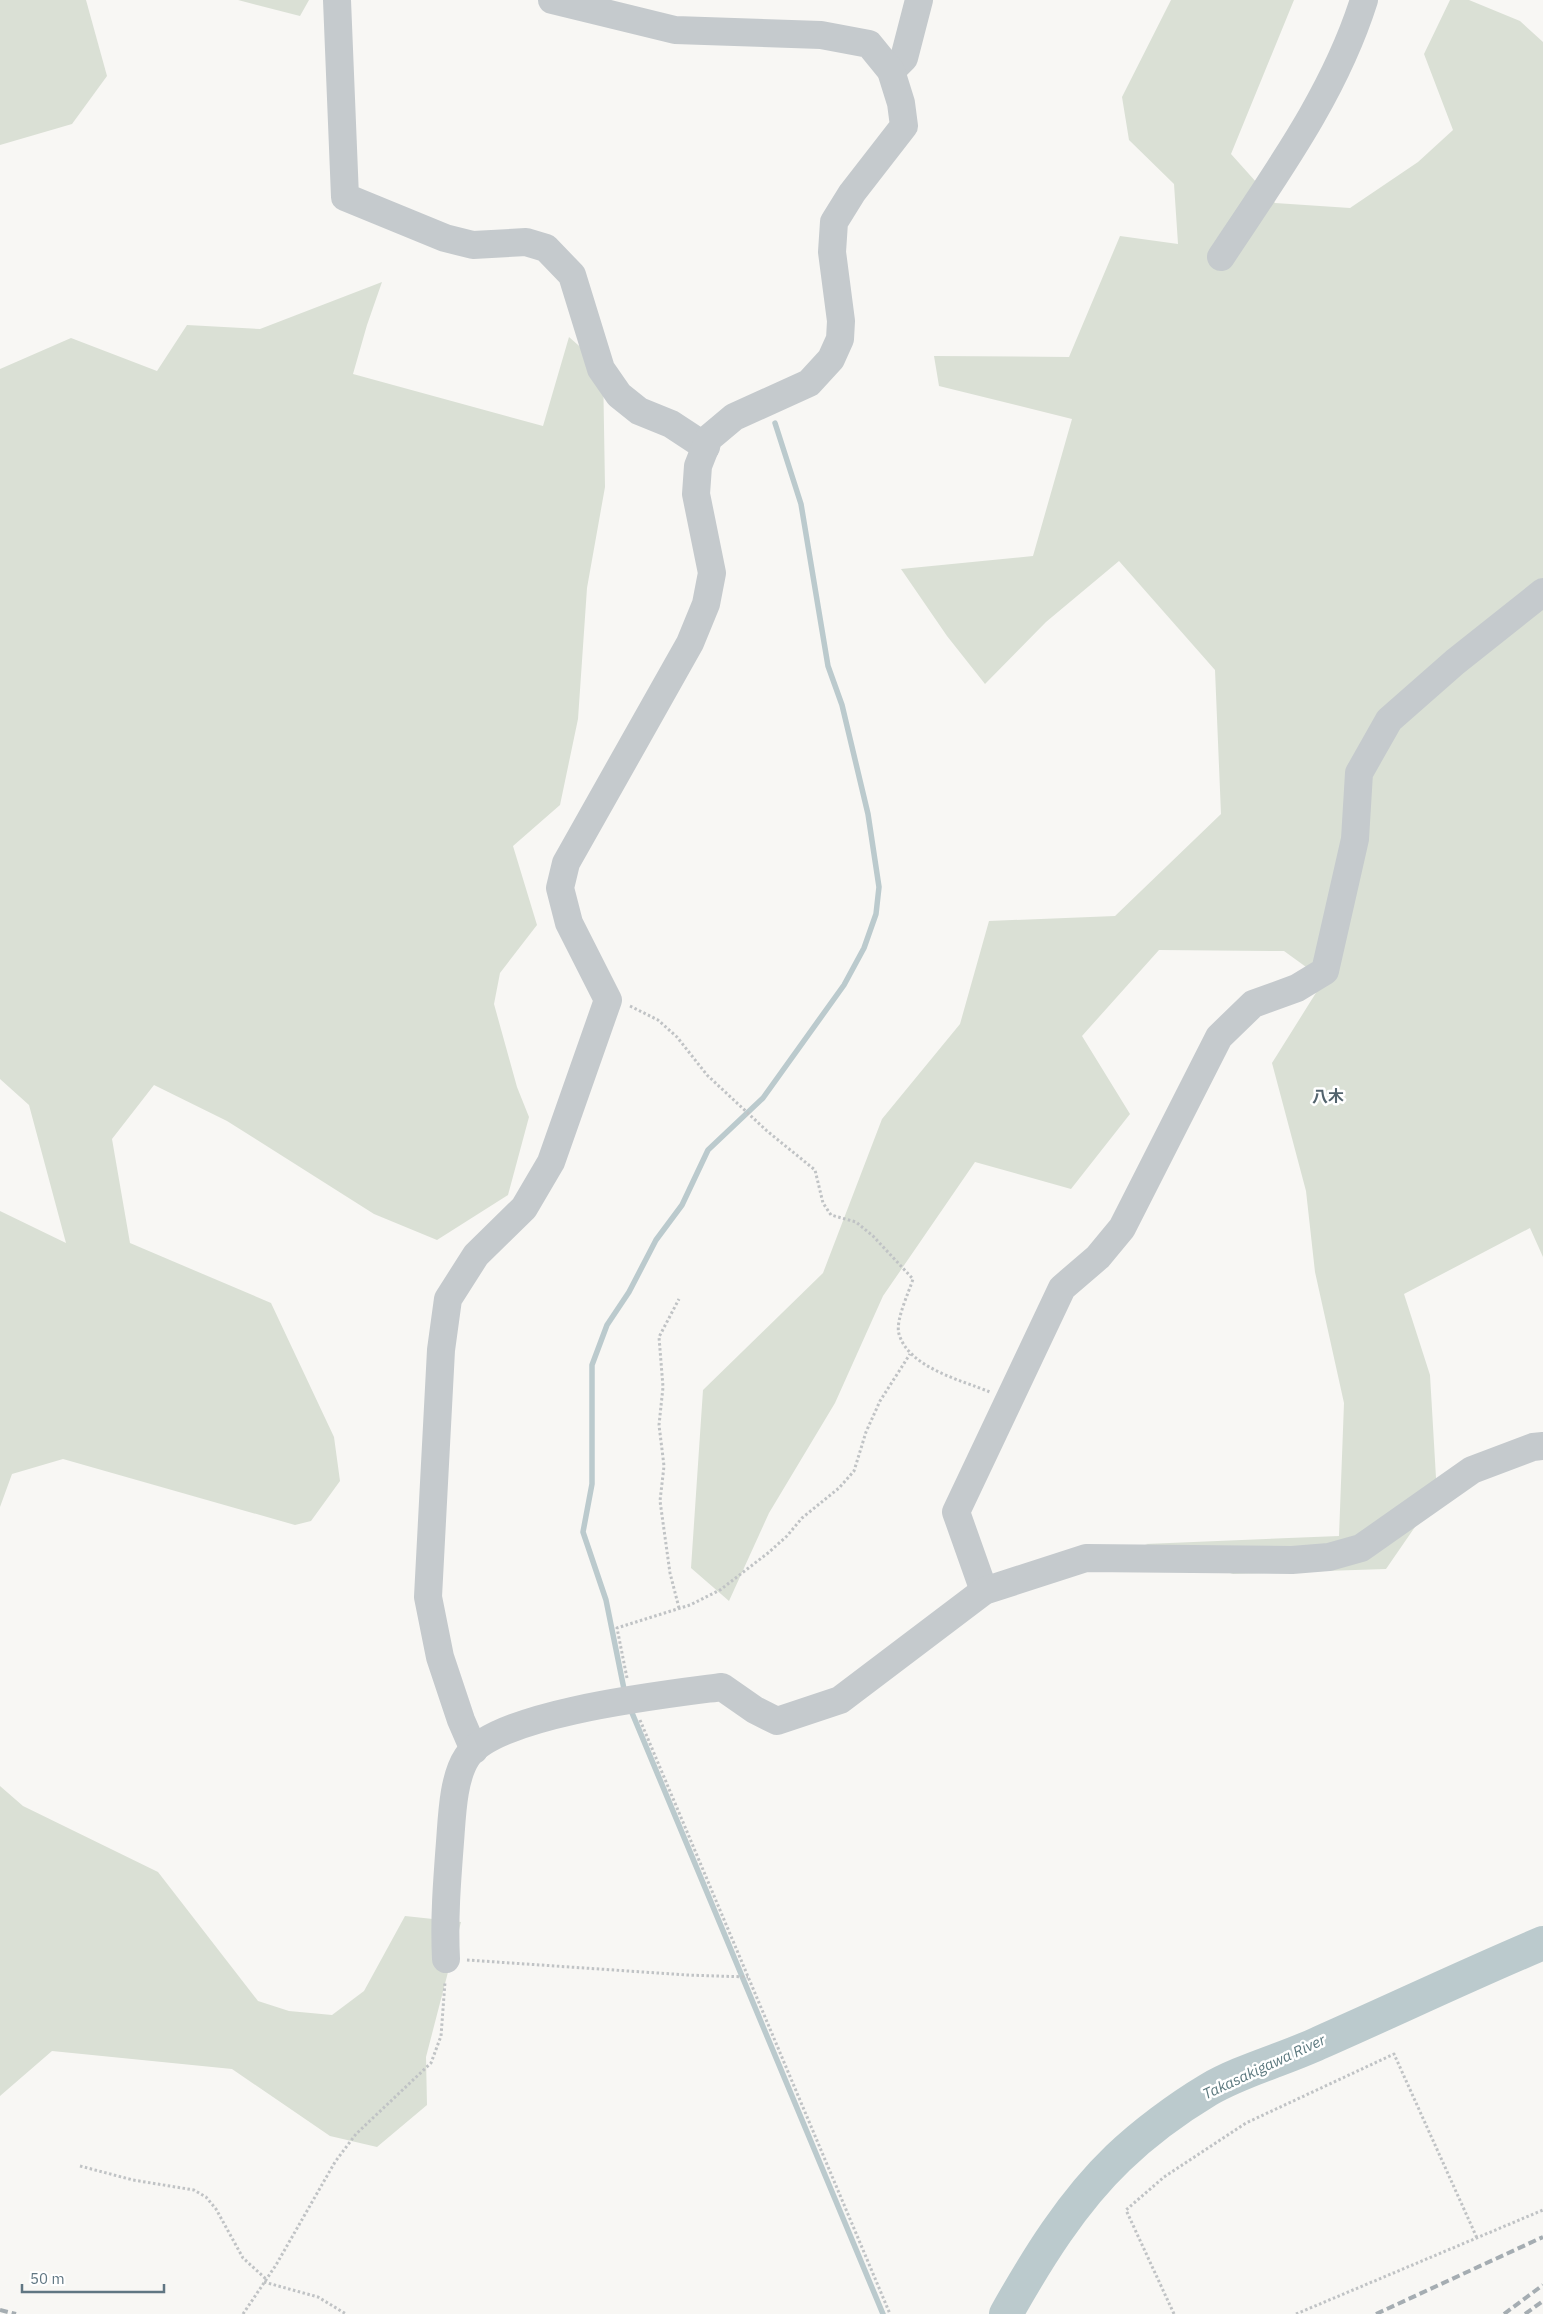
<svg xmlns="http://www.w3.org/2000/svg" width="1543" height="2314" font-family="'IBM Plex Sans','Noto Sans JP',sans-serif">
  <style>
    .green { fill: #dae0d5 }
    .lines { fill: none; stroke-linecap: round; stroke-linejoin: round }
    .stream { stroke: #bbcacd; stroke-width: 5.5 }
    .river { stroke: #bbcacd; stroke-width: 34 }
    .path { stroke: #c0c3c5; stroke-width: 3; stroke-dasharray: 2.5 2.5; stroke-linecap: butt }
    .minor { stroke: #c5cacd; stroke-width: 28 }
    .rail { stroke: #a5adb2; stroke-width: 4; stroke-dasharray: 8 4; stroke-linecap: butt }
    .labels { text-anchor: middle; stroke-width: 5; stroke-linejoin: round; paint-order: stroke }
    .water-label { font-size: 15px; font-style: italic; fill: #5a777d; stroke: #fff }
    .quarter-label { font-size: 16px; font-weight: bold; fill: #52636d; stroke: #fff }
  </style>
  <rect width="100%" height="100%" fill="#f8f7f4"/>
  <g class="green">
    <polygon points="0,0 86,0 107,76 72,124 0,145"/>
    <polygon points="238,0 309,0 300,16"/>
    <polygon points="1171,0 1294,0 1231,154 1275,203 1350,208 1418,162 1453,130 1424,54 1450,0 1469,0 1520,21 1543,42 1543,1257 1530,1228 1404,1294 1430,1375 1437,1495 1386,1569 1233,1574 1145,1544 1339,1536 1344,1403 1315,1272 1306,1191 1272,1063 1324,980 1284,951 1159,950 1082,1036 1130,1114 1071,1189 975,1162 883,1296 835,1403 769,1513 729,1601 691,1568 703,1390 823,1273 882,1119 960,1024 989,921 1115,916 1221,814 1215,670 1119,561 1046,622 985,684 947,636 901,569 1033,556 1072,419 939,386 934,356 1069,357 1120,236 1178,244 1174,184 1129,140 1122,97"/>
    <polygon points="382,282 367,325 353,374 543,426 569,337 603,367 605,487 587,588 578,719 560,805 513,846 537,925 500,973 494,1004 517,1087 529,1117 508,1195 437,1240 374,1214 227,1121 154,1085 112,1139 130,1243 271,1303 334,1437 340,1481 311,1521 295,1525 63,1459 12,1474 0,1507 0,1211 66,1243 29,1105 0,1079 0,369 71,338 157,371 187,325 260,329"/>
    <polygon points="0,1786 23,1806 158,1872 258,2001 289,2011 332,2015 364,1991 405,1916 461,1922 426,2057 427,2105 377,2147 330,2136 232,2069 52,2051 0,2096"/>
  </g>
  <g class="lines">
    <g class="stream">
      <polyline points="625,1694 606,1600 583,1532 592,1484 592,1365 607,1325 629,1292 656,1240 682,1205 708,1150 763,1098 844,985 864,948 876,914 879,887 868,814 842,705 828,666 801,504 775,423"/>
      <polyline points="630,1708 883,2314"/>
    </g>
    <path class="river" d="M1006,2314C1037,2259 1072,2202 1118,2158C1143,2134 1178,2108 1208,2090C1242,2070 1283,2060 1319,2043C1394,2010 1467,1975 1543,1943"/>
    <g class="path">
      <path d="M630,1006L658,1020L677,1037L707,1075L767,1131L815,1170L823,1203L831,1215L856,1222L873,1236L913,1279C909,1292 895,1321 899,1334C909,1368 961,1380 990,1392"/>
      <polyline points="679,1608 670,1573 660,1501 664,1466 659,1425 663,1387 659,1337 679,1299"/>
      <polyline points="627,1678 617,1628 690,1605 720,1590 768,1553 787,1536 802,1518 839,1488 854,1471 866,1432 880,1401 910,1354"/>
      <polyline points="640,1720 890,2314"/>
      <polyline points="467,1960 687,1975 748,1977"/>
      <polyline points="80,2166 133,2180 194,2190 206,2197 216,2209 243,2258 266,2279"/>
      <polyline points="264,2282 318,2297 346,2314"/>
      <polyline points="243,2314 276,2265 335,2162 356,2134 431,2063 441,2036 445,1982"/>
      <polyline points="1174,2314 1126,2210 1164,2177 1246,2123 1394,2054 1477,2238"/>
      <polyline points="1296,2314 1543,2210"/>
    </g>
    <g class="minor">
      <polyline points="337,0 345,197 445,238 473,245 526,242 546,248 572,275 601,369 619,395 639,411 671,424 706,447"/>
      <polyline points="891,71 904,58 919,0"/>
      <path d="M1221,257C1275,175 1334,95 1364,0"/>
      <polyline points="984,1591 956,1512 1062,1288 1098,1257 1122,1228 1219,1037 1253,1004 1297,988 1325,971 1355,839 1359,773 1389,720 1455,662 1543,592"/>
      <polyline points="474,1750 461,1720 440,1657 428,1597 441,1350 448,1299 476,1255 524,1208 551,1162 608,1000 569,923 560,888 566,863 690,643 706,604 712,573 696,494 698,466 709,438 734,417 809,383 831,359 840,339 841,321 832,252 834,222 852,193 904,126 901,103 891,71 869,44 821,35 675,30 552,0"/>
      <path d="M446,1959C444,1919 447,1881 450,1842C452,1816 453,1778 467,1757C495,1713 669,1694 722,1687L755,1710L777,1721L840,1700L984,1591L1086,1558L1292,1560L1329,1557L1361,1548L1472,1470L1533,1447L1543,1446"/>
    </g>
    <g class="rail">
      <polyline points="0,2310 16,2314"/>
      <polyline points="1376,2314 1543,2237"/>
      <polyline points="1504,2314 1543,2285"/>
      <polyline points="1525,2314 1543,2301"/>
    </g>
  </g>
  <g class="labels">
    <g class="water-label">
      <text transform="translate(1264 2067) rotate(-25)" y="5">Takasakigawa River</text>
    </g>
    <g class="quarter-label">
      <text x="1328" y="1102">八木</text>
    </g>
  </g>
  <path d="M22 2284v8h142v-8" fill="none" stroke="#607682" stroke-width="2.5"/>
  <text x="30" y="2284" font-size="15" fill="#607682" stroke="#ffffff" stroke-width="4" paint-order="stroke">50 m</text>
</svg>
